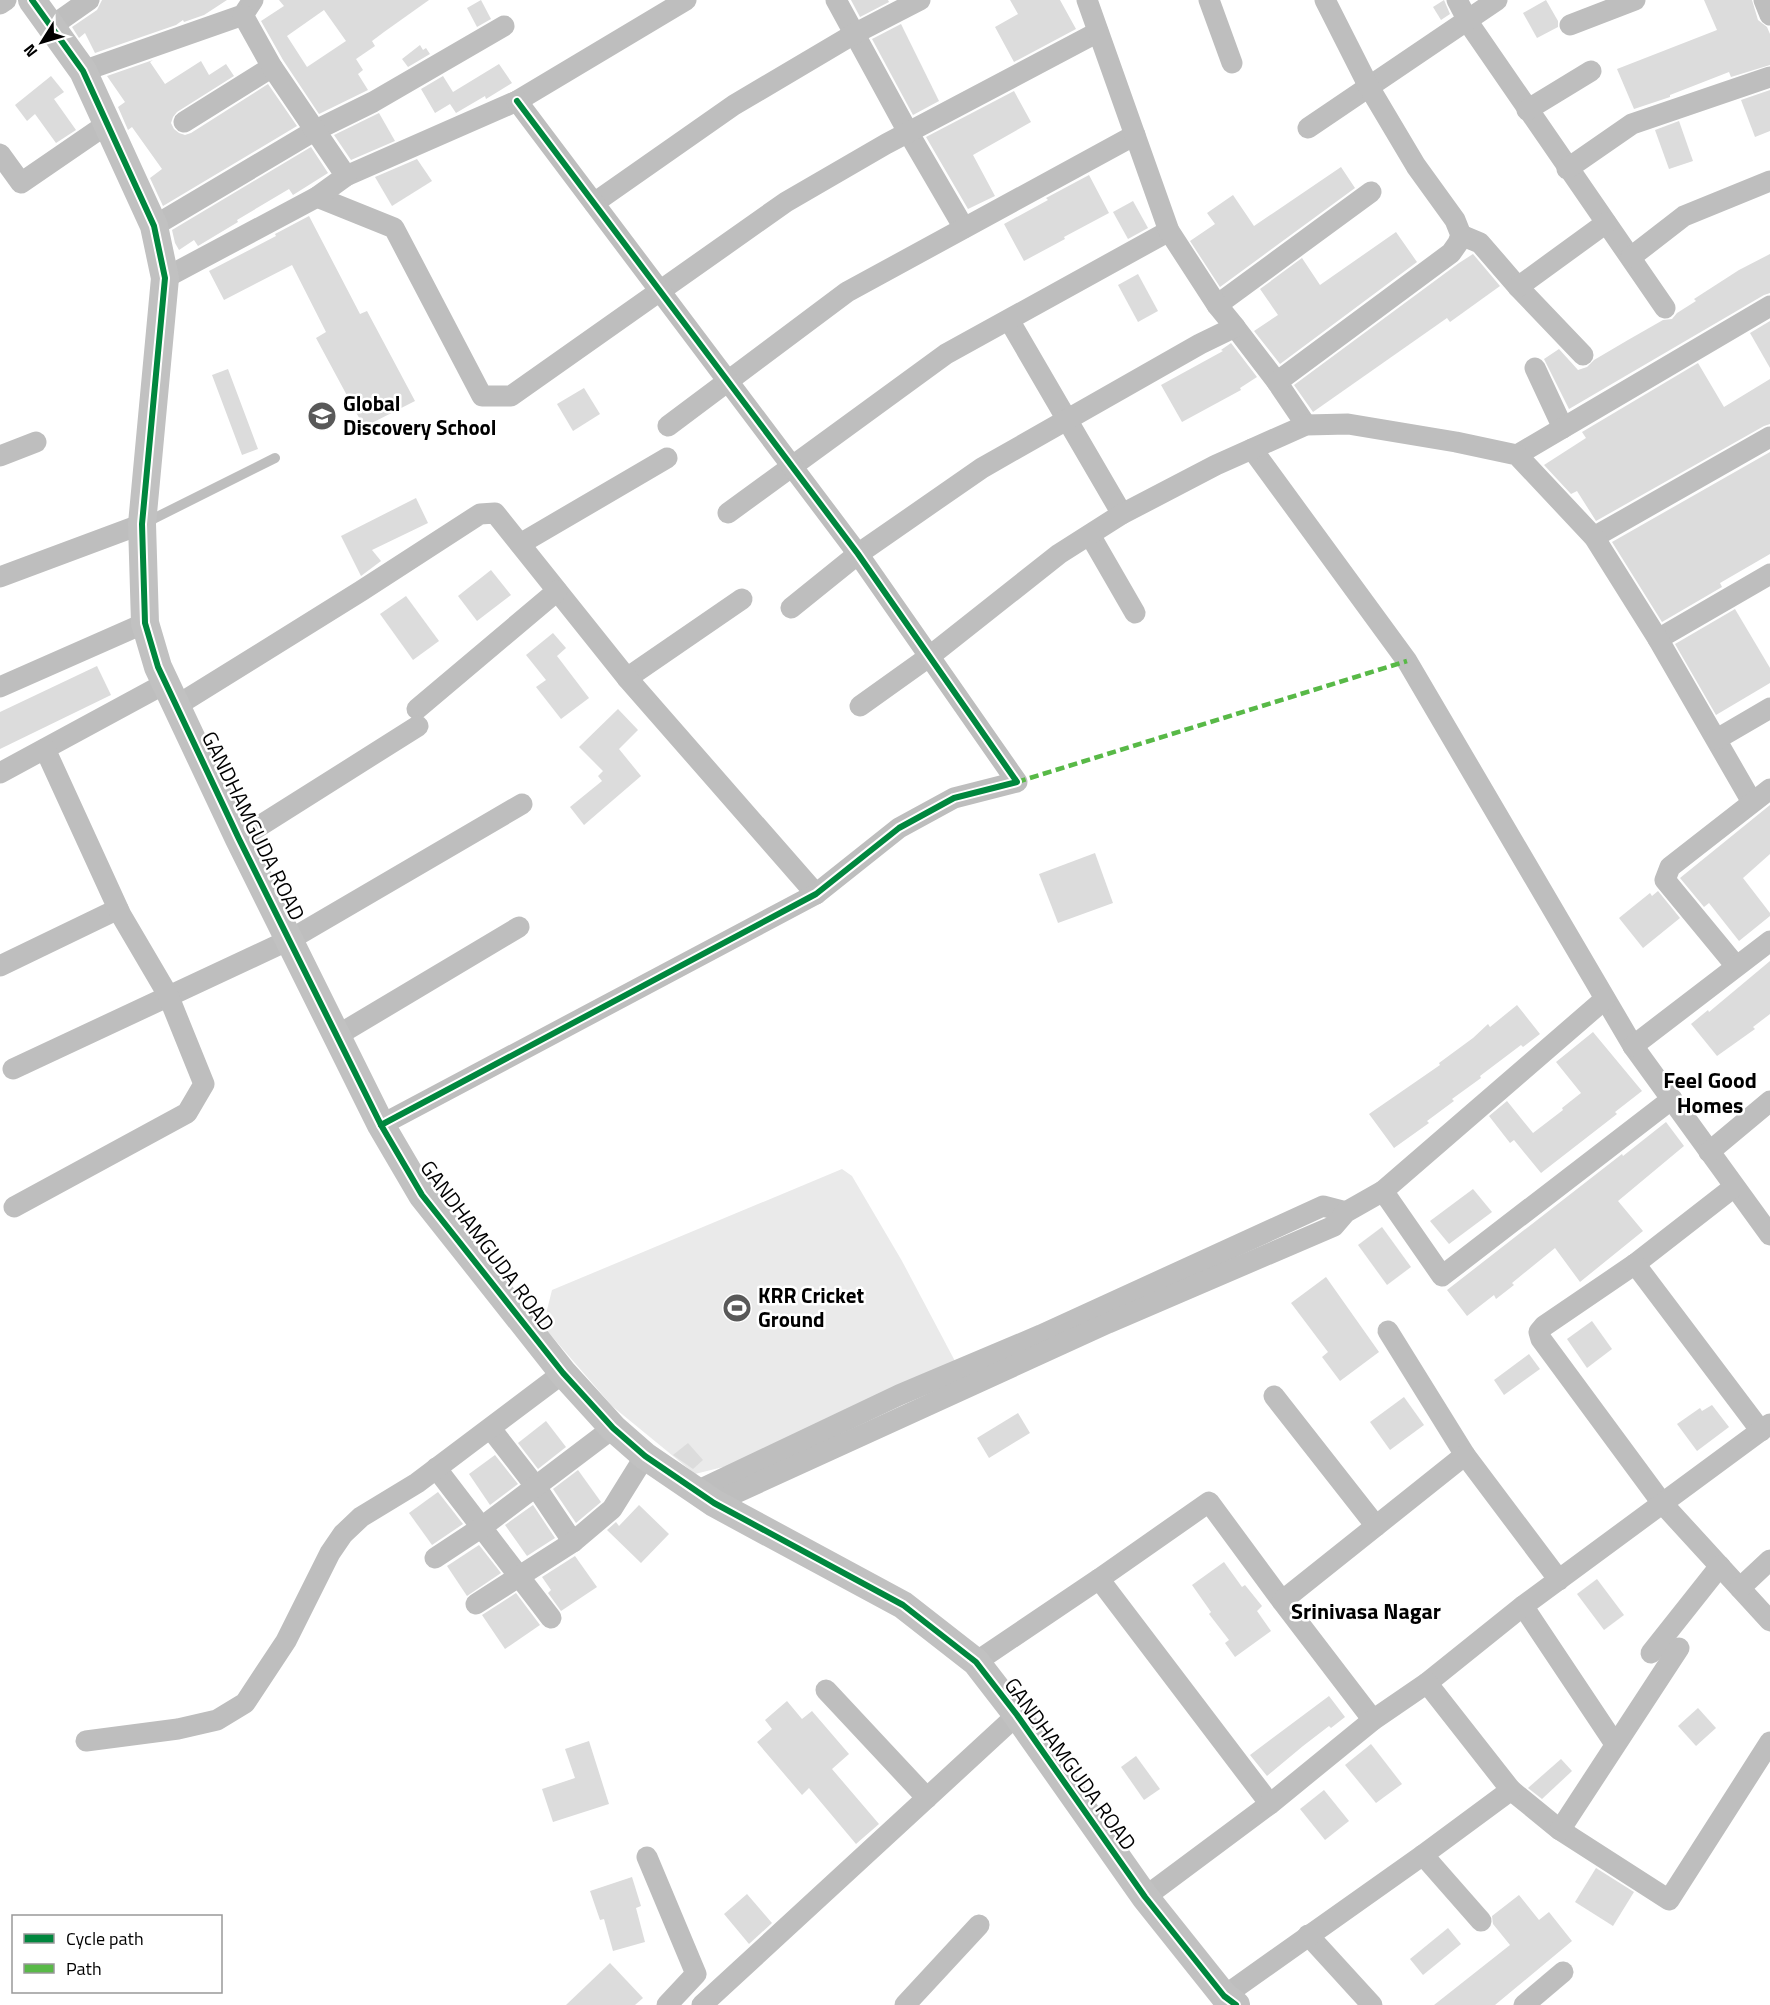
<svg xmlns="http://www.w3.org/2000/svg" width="1770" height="2005" font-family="'Titillium Web',sans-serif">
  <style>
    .green { fill: #eaeaea }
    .building { fill: #dcdcdc; fill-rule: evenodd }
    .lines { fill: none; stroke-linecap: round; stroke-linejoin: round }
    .lane { stroke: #bebebe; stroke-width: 10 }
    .street { stroke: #bebebe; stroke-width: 21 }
    .secondary { stroke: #c1c1c1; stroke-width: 28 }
    .quiet { stroke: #58b947; stroke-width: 4.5; stroke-dasharray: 9 4.5; stroke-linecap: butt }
    .cycleway-casing { stroke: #fff; stroke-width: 10 }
    .cycleway { stroke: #00873e; stroke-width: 6 }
    .labels { text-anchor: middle; stroke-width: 5; stroke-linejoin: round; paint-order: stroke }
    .poi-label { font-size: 21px; font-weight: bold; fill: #000; stroke: #fff; text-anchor: start }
    .street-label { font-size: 21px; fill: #000; stroke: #fff }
    .neighbourhood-label { font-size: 22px; font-weight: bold; fill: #000; stroke: #fff }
  </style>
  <rect width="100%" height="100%" fill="#fff"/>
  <polygon class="green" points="842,1169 852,1176 902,1261 956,1363 743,1462 695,1474 612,1406 543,1326 552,1290"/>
  <g class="building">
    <polygon points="102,0 227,0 204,15 184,22 183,20 176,25 95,53 85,33 79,38 72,27 97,10"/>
    <path d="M279,0H429L384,32L372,41L375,46L356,59L363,70L358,74L368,90L319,114L283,60L261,21L284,6ZM324,10L346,41L307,67L287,36Z"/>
    <polygon points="481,0 491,19 477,27 467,8"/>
    <polygon points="851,0 888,0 889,2 860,17"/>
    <polygon points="1010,0 1060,0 1076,29 1014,62 995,27 1018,14"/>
    <polygon points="1444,0 1450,14 1441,20 1433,7"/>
    <polygon points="1546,0 1558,21 1558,27 1537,38 1523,13"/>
    <polygon points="1704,0 1752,0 1758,20 1767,27 1770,34 1770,65 1731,77 1729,72 1670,95 1670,97 1634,109 1617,69 1717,30"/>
    <polygon points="901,24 939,101 913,115 872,39"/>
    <polygon points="420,45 423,50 426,48 430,54 408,67 402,59"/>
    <polygon points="153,60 150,62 165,84 201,61 209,75 226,64 234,76 177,112 173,117 171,123 174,129 179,133 185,135 191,133 268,84 297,126 163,206 150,178 162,169 132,127 128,130 118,107 125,102 107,76"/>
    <polygon points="499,64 512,83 486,99 485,96 456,113 450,104 435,113 421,89 443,76 453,92"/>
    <polygon points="51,76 64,92 54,99 76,130 56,143 35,114 27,121 15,105"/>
    <polygon points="1770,90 1770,131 1755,137 1741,100"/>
    <polygon points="1014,91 1031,122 973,155 995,196 968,209 926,137"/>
    <polygon points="379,113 395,141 351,160 334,135"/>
    <polygon points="1679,121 1693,161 1669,169 1655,130"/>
    <polygon points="311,147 328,173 293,195 289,189 237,220 238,222 198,246 194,240 179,250 175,243 172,230"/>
    <polygon points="417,159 432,181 392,206 375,177"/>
    <polygon points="1341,167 1355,188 1220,287 1190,241 1215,224 1207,213 1233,195 1254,226"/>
    <polygon points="1089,175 1109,213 1064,237 1065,239 1024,261 1004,224 1048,200 1046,198"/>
    <polygon points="1133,201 1148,228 1128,239 1113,212"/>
    <polygon points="309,216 360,314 367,311 415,401 364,427 316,338 326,332 292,265 224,300 209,271 276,236 275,234"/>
    <polygon points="1396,232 1417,262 1280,364 1254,331 1278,315 1260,289 1302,258 1320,285"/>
    <polygon points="1473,254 1500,286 1450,322 1447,318 1313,412 1294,385 1459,263"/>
    <polygon points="1770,254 1770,293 1764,295 1569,409 1544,359 1559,349 1578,370 1587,367 1594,360 1628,340 1663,320 1672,319 1677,313 1696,301 1694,299 1739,270"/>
    <polygon points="1138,274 1158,311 1138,322 1118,285"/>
    <polygon points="1770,321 1770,368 1750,333"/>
    <polygon points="1231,343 1257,377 1240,388 1241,390 1182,422 1161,385 1223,351 1221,350"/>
    <polygon points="1698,363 1724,407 1770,379 1770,424 1764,426 1596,521 1577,491 1571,494 1544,465 1586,438 1582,432"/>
    <polygon points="228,369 258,449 242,455 212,375"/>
    <polygon points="584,388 600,414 573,431 557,404"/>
    <polygon points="1770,452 1770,554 1720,583 1722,587 1662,622 1612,542"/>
    <polygon points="416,498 428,523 372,550 381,561 361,576 341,536"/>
    <polygon points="491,570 511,595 477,621 458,596"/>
    <polygon points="406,596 439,641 413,660 380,614"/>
    <polygon points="1735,609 1770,668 1770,683 1716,715 1675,644"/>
    <polygon points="553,633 566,648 557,656 589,698 561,719 536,687 546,680 526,655"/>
    <polygon points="97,666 111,695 0,749 0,712"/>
    <polygon points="618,709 638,730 619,749 641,776 584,825 570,807 602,781 598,776 603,771 579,747"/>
    <polygon points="1770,805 1770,854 1743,878 1770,913 1770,916 1739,941 1709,903 1704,907 1680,878"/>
    <polygon points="1095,853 1113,903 1058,923 1039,874"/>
    <polygon points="1658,891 1680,918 1643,948 1619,918 1650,893 1652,896"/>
    <polygon points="1770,961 1770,1014 1753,1027 1755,1029 1717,1056 1691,1024 1708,1010 1709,1012"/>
    <polygon points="1517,1005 1540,1034 1523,1047 1521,1045 1480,1076 1481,1078 1452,1099 1454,1101 1427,1121 1429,1123 1394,1148 1369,1114 1440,1065 1439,1063 1473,1038 1488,1024 1490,1027"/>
    <polygon points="1593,1032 1642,1091 1615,1112 1617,1114 1541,1173 1514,1140 1510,1143 1489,1116 1507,1101 1533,1133 1563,1110 1562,1108 1581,1093 1556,1062"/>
    <polygon points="1666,1122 1684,1146 1618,1201 1643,1231 1580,1282 1555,1248 1512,1283 1514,1285 1496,1299 1494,1295 1467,1316 1447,1290 1622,1154 1623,1156"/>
    <polygon points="1473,1189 1492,1212 1449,1244 1430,1221"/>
    <polygon points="1382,1227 1411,1267 1387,1285 1358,1245"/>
    <polygon points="1326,1277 1379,1352 1340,1381 1322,1357 1328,1352 1291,1303"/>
    <polygon points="1592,1321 1612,1349 1587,1368 1567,1339"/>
    <polygon points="1529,1354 1540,1369 1504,1395 1494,1380"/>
    <polygon points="1404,1397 1424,1425 1390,1450 1370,1422"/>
    <polygon points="1712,1405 1729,1427 1697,1451 1677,1424 1700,1408 1702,1411"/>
    <polygon points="1018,1413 1030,1433 989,1458 977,1438"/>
    <polygon points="546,1421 566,1447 538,1469 518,1443"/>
    <polygon points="688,1443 703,1460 693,1469 673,1455"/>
    <polygon points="495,1455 518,1484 490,1505 469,1474"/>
    <polygon points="578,1470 601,1502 576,1523 553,1489"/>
    <polygon points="438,1492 463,1524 432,1545 409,1513"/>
    <polygon points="533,1505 555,1538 527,1556 505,1525"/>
    <polygon points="639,1505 669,1534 641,1563 607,1530 616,1522 619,1526"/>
    <polygon points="479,1545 501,1573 467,1596 447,1566"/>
    <polygon points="575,1556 597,1587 561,1611 548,1593 551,1590 542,1577"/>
    <polygon points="1224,1562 1242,1587 1245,1585 1262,1606 1257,1611 1271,1631 1235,1657 1225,1643 1229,1640 1209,1614 1211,1612 1192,1585"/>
    <polygon points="1597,1579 1624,1615 1604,1630 1577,1594"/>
    <polygon points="516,1593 540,1625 505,1649 482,1615"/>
    <polygon points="1329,1696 1345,1717 1331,1728 1329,1726 1303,1746 1267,1776 1250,1755"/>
    <polygon points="787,1701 802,1719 812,1711 849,1754 832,1769 879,1824 856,1844 809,1788 802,1795 757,1742 772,1729 765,1720"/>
    <polygon points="1698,1708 1716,1728 1696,1746 1678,1726"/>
    <polygon points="589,1741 609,1804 553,1822 542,1789 575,1778 565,1749"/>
    <polygon points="1371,1744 1402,1784 1376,1803 1345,1765"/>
    <polygon points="1136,1756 1160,1789 1144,1800 1121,1767"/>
    <polygon points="1561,1759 1572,1771 1542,1799 1528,1788"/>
    <polygon points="1324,1790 1349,1821 1325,1840 1300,1809"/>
    <polygon points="1596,1868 1634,1892 1613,1926 1575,1902"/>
    <polygon points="632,1877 641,1906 636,1908 645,1942 613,1951 604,1919 600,1920 590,1891"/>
    <polygon points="747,1894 772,1923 749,1944 724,1914"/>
    <polygon points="1519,1895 1539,1920 1549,1912 1572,1941 1495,2005 1434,2005 1510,1945 1493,1924 1492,1916"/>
    <polygon points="1448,1928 1461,1944 1423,1975 1410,1959"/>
    <polygon points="610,1963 643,1998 635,2005 566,2005"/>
  </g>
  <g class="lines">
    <polyline class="lane" points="145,523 275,458"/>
    <g class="street">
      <polyline points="836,0 908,132 964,228"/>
      <polyline points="1209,0 1232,63"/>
      <polyline points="1457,0 1470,25 1665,308"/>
      <polyline points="1764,0 1770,15"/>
      <polyline points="0,4 6,0"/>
      <polyline points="1570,25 1635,0"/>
      <polyline points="52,26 89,0"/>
      <polyline points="83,71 243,15 253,0"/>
      <polyline points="1527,110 1591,71"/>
      <polyline points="184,122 272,67"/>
      <polyline points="1308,128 1497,0"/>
      <polyline points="0,154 21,183 107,124"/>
      <polyline points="1567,169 1632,124 1770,77"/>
      <polyline points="346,176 517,101 686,0"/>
      <polyline points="317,197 394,228 482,396 511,396 786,202 886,144 1098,32"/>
      <polyline points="594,203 734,105 854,34 920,0"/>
      <polyline points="154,226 314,131 373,102 504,26"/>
      <polyline points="1461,235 1480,243 1518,287 1583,355"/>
      <polyline points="1631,257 1684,216 1770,181"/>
      <polyline points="165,278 317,197 346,176 272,67 243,15"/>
      <polyline points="1518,287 1606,223"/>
      <polyline points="1217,305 1371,192"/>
      <polyline points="1009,320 1122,514"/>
      <polyline points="1235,327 1277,382 1306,425"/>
      <polyline points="1535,368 1563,428"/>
      <polyline points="1277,382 1451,253 1458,243 1461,235 1455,220 1416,166 1369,87 1325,0"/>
      <polyline points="668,426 847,292 1135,135"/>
      <polyline points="1252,449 1407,661 1633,1046 1770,1235"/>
      <polyline points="1517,455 1770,306"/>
      <polyline points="0,456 36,442"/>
      <polyline points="728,513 946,354 1169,231"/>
      <polyline points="1090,535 1135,613"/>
      <polyline points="1594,537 1770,437"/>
      <polyline points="520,544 667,458"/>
      <polyline points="0,577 142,524"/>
      <polyline points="791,608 858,554 982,468 1200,344 1235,327 1217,305 1169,231 1087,0"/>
      <polyline points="1658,639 1770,574"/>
      <polyline points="627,678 742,599"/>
      <polyline points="0,687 145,623"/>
      <polyline points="176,706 361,591 480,514 495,513 627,678 816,894"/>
      <polyline points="860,706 930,656 1059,554 1122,514 1216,465 1306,425 1348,424 1456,442 1517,455 1594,537 1658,639 1752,802"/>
      <polyline points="417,709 557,591"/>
      <polyline points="1717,739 1770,708"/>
      <polyline points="0,773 166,683"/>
      <polyline points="239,839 418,726"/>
      <polyline points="0,966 118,909"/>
      <polyline points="1736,966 1665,880 1670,867 1770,789"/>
      <polyline points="338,1035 519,927"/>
      <polyline points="1633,1046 1770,941"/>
      <polyline points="13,1069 291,939 522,804"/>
      <polyline points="381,1125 816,894 899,828 954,798 1017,782 858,554 517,101"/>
      <polyline points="1709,1152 1770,1101"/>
      <polyline points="1734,1187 1635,1264 1544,1326 1539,1332 1541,1339 1662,1503 1770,1621"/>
      <polyline points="1383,1191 1442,1276 1672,1099"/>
      <polyline points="14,1207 187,1113 204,1084 168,995 121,915 45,749"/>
      <polyline points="1635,1264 1761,1431"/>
      <polyline points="1388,1331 1465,1455"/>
      <polyline points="1274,1396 1376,1526"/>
      <polyline points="491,1429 536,1487 573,1542"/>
      <polyline points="436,1468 551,1618"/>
      <polyline points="697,1491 899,1395 1041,1335 1323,1206 1346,1212"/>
      <polyline points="714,1503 1108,1323 1334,1226 1346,1212 1383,1191 1605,999"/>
      <polyline points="435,1558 482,1527 613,1428"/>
      <polyline points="1099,1579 1209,1502 1282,1601 1373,1720"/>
      <polyline points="1740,1588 1770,1560"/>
      <polyline points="1282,1601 1465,1455 1559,1580"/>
      <polyline points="476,1604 573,1542 612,1509 645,1456"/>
      <polyline points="1523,1606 1615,1744"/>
      <polyline points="1651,1653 1720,1566"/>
      <polyline points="976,1662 1099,1579 1270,1804"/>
      <polyline points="826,1690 927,1798"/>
      <polyline points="86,1741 178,1729 217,1720 245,1703 286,1641 330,1553 343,1534 361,1517 417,1483 563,1373"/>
      <polyline points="1511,1790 1560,1830 1669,1900 1770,1742"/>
      <polyline points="1560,1830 1679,1648"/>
      <polyline points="1423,1855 1481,1921"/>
      <polyline points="647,1857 696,1974 667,2005"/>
      <polyline points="1145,1897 1270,1804 1373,1720 1427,1683 1523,1606 1770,1424"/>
      <polyline points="1308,1935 1372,2005"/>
      <polyline points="1224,1996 1423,1855 1511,1790 1427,1683"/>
      <polyline points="702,2005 1017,1715"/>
      <polyline points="905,2005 979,1925"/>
      <polyline points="1524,2005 1563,1972"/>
    </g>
    <polyline class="secondary" points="32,0 83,71 154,226 165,278 142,524 145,623 158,667 239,839 381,1125 422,1195 563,1373 613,1428 645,1456 714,1503 903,1605 976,1662 1017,1715 1145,1897 1224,1996 1236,2005"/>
    <polyline class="quiet" points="1017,782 1407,661"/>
    <g class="cycleway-casing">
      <g id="cycleway">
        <polyline points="32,0 83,71 154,226 165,278 142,524 145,623 158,667 239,839 381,1125 422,1195 563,1373 613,1428 645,1456 714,1503 903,1605 976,1662 1017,1715 1145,1897 1224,1996 1236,2005"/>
        <polyline points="381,1125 816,894 899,828 954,798 1017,782 858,554 517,101"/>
      </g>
    </g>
    <use href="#cycleway" class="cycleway"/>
  </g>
  <defs>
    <g id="school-disc" transform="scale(1.5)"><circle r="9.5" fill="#595959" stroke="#fff"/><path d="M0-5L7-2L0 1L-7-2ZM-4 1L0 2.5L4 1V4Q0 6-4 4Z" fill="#fff"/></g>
    <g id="stadium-disc" transform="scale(1.5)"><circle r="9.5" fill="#595959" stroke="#fff"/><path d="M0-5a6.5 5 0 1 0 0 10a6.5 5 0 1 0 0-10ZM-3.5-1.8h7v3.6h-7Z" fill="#fff"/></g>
  </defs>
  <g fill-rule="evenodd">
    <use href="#school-disc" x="322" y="416"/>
    <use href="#stadium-disc" x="737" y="1308"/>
  </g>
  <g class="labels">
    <g class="poi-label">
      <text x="343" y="411">Global<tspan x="343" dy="24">Discovery School</tspan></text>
      <text x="758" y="1303">KRR Cricket<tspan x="758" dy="24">Ground</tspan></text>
    </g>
    <g class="street-label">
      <text transform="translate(253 826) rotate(64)" y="7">GANDHAMGUDA ROAD</text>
      <text transform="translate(487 1246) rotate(53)" y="7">GANDHAMGUDA ROAD</text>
      <text transform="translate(1070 1764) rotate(54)" y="7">GANDHAMGUDA ROAD</text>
    </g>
    <g class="neighbourhood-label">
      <text x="1710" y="1088">Feel Good<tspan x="1710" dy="25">Homes</tspan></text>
      <text x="1366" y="1619">Srinivasa Nagar</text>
    </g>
  </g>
  <rect x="12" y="1915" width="210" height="78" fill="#ffffff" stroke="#999999" stroke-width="1.5"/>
  <rect x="24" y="1934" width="30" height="9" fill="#00873e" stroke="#999999" stroke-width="1.5"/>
  <text x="66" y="1945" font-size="18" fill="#000000">Cycle path</text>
  <rect x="24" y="1964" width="30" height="9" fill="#58b947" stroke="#999999" stroke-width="1.5"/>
  <text x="66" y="1975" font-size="18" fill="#000000">Path</text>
  <g transform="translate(42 42) rotate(233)" stroke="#ffffff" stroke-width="4.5" paint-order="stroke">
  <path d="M0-4.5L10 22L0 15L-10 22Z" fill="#000000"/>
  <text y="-9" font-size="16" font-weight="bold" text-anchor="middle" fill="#000000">N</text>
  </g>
</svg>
